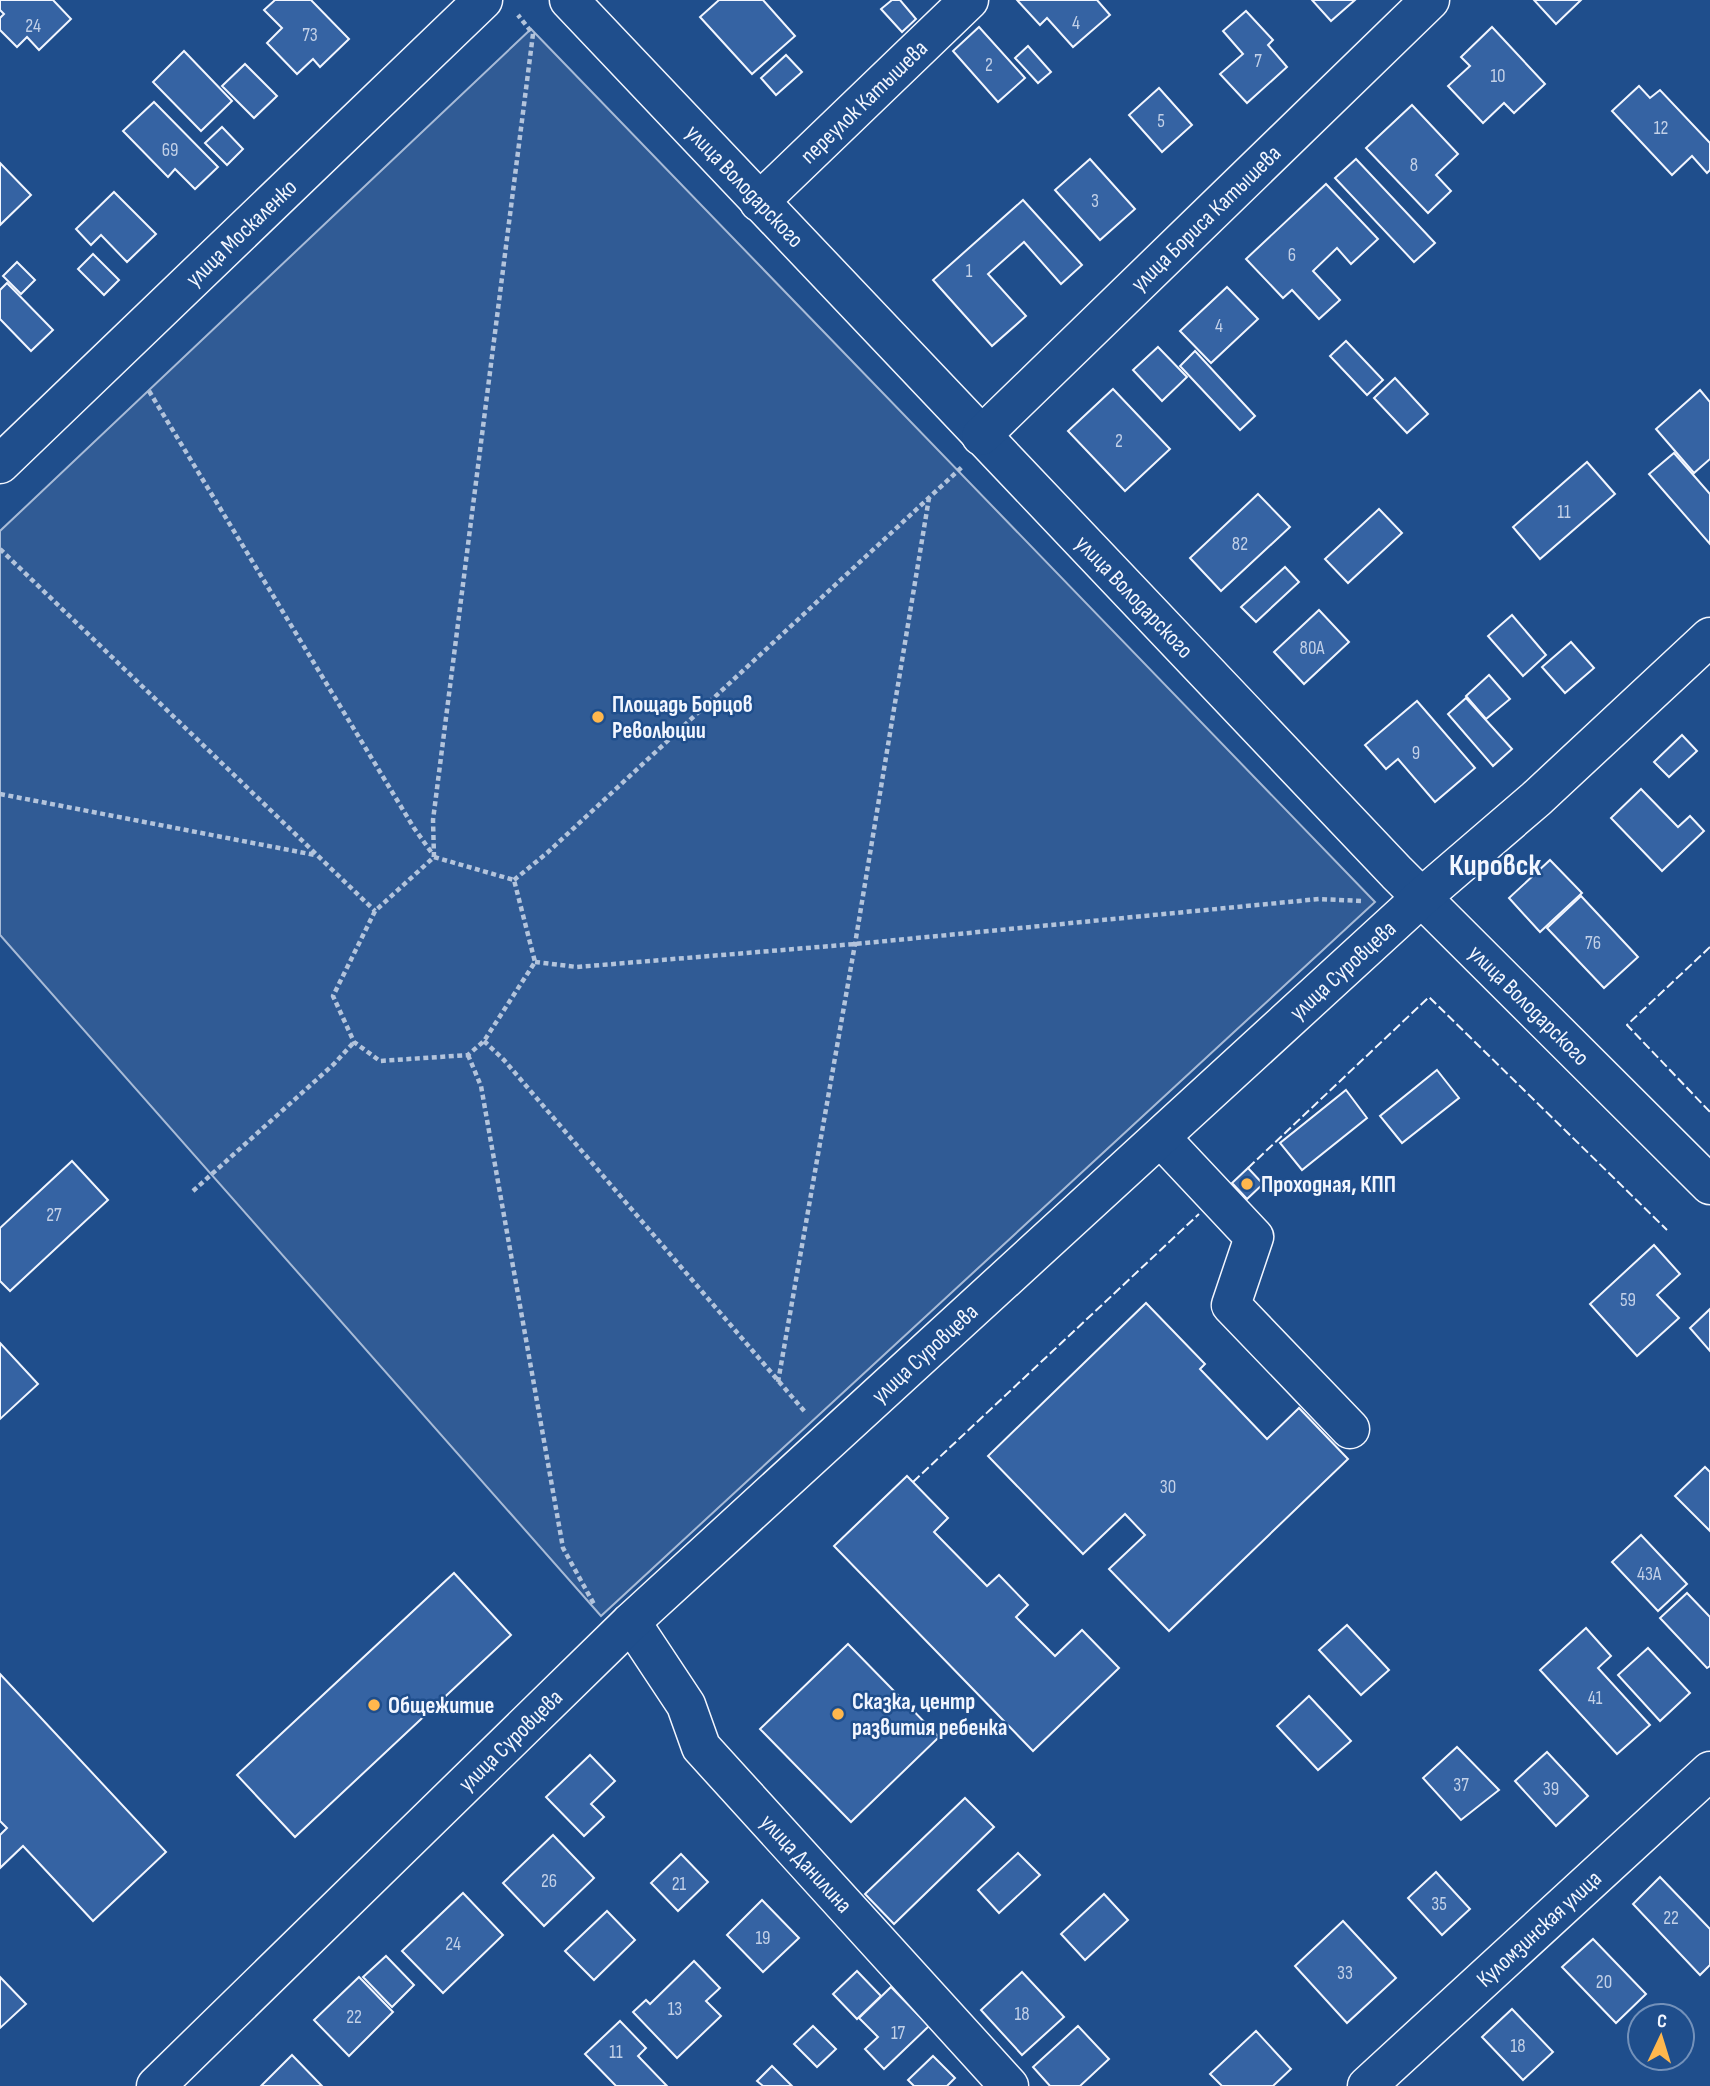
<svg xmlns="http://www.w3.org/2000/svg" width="1710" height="2086" font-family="'Sofia Sans Condensed',sans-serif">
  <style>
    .parking { fill: #305b95; stroke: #a8bbd7; stroke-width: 2 }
    .building { fill: #3563a3; stroke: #f2f6ff; stroke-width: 2 }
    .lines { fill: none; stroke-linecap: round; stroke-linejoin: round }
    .minor-casing { stroke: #f2f6ff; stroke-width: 41 }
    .path { stroke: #b3c4dc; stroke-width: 4.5; stroke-dasharray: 5 3.5; stroke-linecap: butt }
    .minor { stroke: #1f4e8c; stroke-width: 38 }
    .fence { stroke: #f2f6ff; stroke-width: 2; stroke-dasharray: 9 3.5; stroke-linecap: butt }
    .poi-dot { fill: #ffb74d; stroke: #1f4e8c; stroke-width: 2.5 }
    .labels { text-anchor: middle; stroke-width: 5; stroke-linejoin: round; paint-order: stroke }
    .number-label { font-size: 19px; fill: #c3d1e8 }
    .street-label { font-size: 23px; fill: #f2f6ff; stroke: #1f4e8c }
    .poi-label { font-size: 23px; font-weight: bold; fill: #f2f6ff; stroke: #1f4e8c; text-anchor: start }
    .district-label { font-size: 30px; font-weight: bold; fill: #f2f6ff; stroke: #1f4e8c }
  </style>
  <rect width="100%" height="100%" fill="#1f4e8c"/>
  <polygon class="parking" points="531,29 1375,902 601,1616 0,935 0,531"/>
  <g class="building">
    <polygon points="0,0 53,0 71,19 39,50 27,37 17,47 0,30 0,18 4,14 0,10"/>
    <polygon points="275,0 311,0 349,39 320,67 313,59 297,74 267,43 282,28 264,10"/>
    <polygon points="719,0 763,0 795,36 752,74 700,17"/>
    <polygon points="892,0 900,0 916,19 902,32 881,9"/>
    <polygon points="1017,0 1097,0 1110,15 1073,47 1047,18 1040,25"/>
    <polygon points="1312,0 1355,0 1331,21"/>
    <polygon points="1534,0 1581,0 1556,24"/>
    <polygon points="1246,11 1273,40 1268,45 1287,67 1247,103 1220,74 1243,54 1223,31"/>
    <polygon points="979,27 1025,78 998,102 953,51"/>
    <polygon points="1492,27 1545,84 1514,113 1504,103 1483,123 1448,86 1470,66 1461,57"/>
    <polygon points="1028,46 1051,72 1038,83 1015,58"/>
    <polygon points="184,51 232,101 201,131 153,82"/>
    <polygon points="786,55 802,72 776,95 761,78"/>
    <polygon points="245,64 277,96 254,118 222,86"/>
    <polygon points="1639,86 1650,98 1660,90 1710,143 1710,170 1707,173 1692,156 1672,175 1612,111"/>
    <polygon points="1159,88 1192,125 1162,152 1129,115"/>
    <polygon points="154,102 218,167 195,189 175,169 168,177 123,131"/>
    <polygon points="1412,105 1458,154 1436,175 1451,191 1428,213 1366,148"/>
    <polygon points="222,127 243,149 227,165 205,143"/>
    <polygon points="1090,159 1135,209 1100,240 1055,190"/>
    <polygon points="1356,159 1435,243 1414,262 1335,178"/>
    <polygon points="0,163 31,195 0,225"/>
    <polygon points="1326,184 1378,239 1351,264 1337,248 1313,271 1340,300 1319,319 1292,290 1283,298 1246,259"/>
    <polygon points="114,192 156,234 127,262 101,235 91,245 76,229"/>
    <polygon points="1023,200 1082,265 1061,284 1024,242 988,274 1026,316 992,346 933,280"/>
    <polygon points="93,254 119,280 104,295 78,269"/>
    <polygon points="17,262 35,280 21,294 3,276"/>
    <polygon points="7,283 53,330 31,351 0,319 0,290"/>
    <polygon points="1227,287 1258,319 1211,363 1180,331"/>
    <polygon points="1346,341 1383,380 1367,395 1330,356"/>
    <polygon points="1158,347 1187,377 1162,401 1133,370"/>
    <polygon points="1195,351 1255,416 1240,430 1180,366"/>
    <polygon points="1395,378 1428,414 1407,433 1374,398"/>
    <polygon points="1113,389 1170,449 1125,491 1068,431"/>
    <polygon points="1700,390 1710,402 1710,459 1694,473 1656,429"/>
    <polygon points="1674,453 1710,494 1710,544 1649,474"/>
    <polygon points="1587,462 1615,494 1540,559 1513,527"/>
    <polygon points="1258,494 1290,527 1221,591 1190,558"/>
    <polygon points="1379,509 1402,533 1348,583 1325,559"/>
    <polygon points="1285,567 1299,582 1256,622 1241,607"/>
    <polygon points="1319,610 1349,642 1304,684 1274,652"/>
    <polygon points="1512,615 1546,655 1523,676 1488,636"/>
    <polygon points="1571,642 1594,668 1565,693 1542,667"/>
    <polygon points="1489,675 1510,699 1486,719 1466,696"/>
    <polygon points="1466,698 1512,749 1493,766 1448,714"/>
    <polygon points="1417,701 1475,768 1435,802 1398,759 1386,769 1365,745"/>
    <polygon points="1682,735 1697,751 1669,777 1654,762"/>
    <polygon points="1641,789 1678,827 1690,816 1704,831 1662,871 1611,818"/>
    <polygon points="1550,860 1582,893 1540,932 1509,898"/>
    <polygon points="1581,896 1638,957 1604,988 1547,928"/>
    <polygon points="1437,1070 1459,1098 1402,1143 1380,1116"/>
    <polygon points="1346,1090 1367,1118 1302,1170 1280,1143"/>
    <polygon points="72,1161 108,1200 10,1291 0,1281 0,1228"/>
    <polygon points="1248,1168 1263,1184 1247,1199 1232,1183"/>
    <polygon points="1654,1245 1680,1274 1657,1295 1679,1318 1637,1356 1590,1304"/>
    <polygon points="1146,1303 1205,1364 1200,1369 1267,1439 1299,1408 1348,1459 1169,1631 1109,1569 1145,1535 1125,1514 1083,1554 988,1456"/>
    <polygon points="1710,1309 1710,1351 1690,1328"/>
    <polygon points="0,1343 38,1384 0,1419"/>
    <polygon points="1705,1467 1710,1472 1710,1531 1675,1496"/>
    <polygon points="907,1476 948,1518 934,1532 987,1586 999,1575 1028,1605 1016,1617 1055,1656 1082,1630 1119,1668 1033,1751 834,1546"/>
    <polygon points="1641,1535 1687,1584 1658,1611 1612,1562"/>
    <polygon points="454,1573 511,1635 295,1837 237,1775"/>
    <polygon points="1687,1593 1710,1617 1710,1666 1707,1668 1660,1618"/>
    <polygon points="1347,1625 1389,1670 1361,1695 1319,1650"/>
    <polygon points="1586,1628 1611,1656 1598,1668 1650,1725 1617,1754 1540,1670"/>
    <polygon points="848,1644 939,1737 851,1822 760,1729"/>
    <polygon points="1648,1648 1690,1693 1660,1721 1618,1675"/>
    <polygon points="0,1674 166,1852 93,1921 23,1846 0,1868 0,1835 7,1828 0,1821"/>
    <polygon points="1309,1696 1351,1741 1318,1770 1277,1726"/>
    <polygon points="1457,1747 1499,1790 1461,1820 1423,1778"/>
    <polygon points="1547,1752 1588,1796 1556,1826 1515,1781"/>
    <polygon points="590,1755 615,1781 591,1804 604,1817 584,1836 546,1797"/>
    <polygon points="965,1798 994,1827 894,1924 865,1894"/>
    <polygon points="553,1835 594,1878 544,1926 503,1883"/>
    <polygon points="1018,1853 1040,1875 999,1913 978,1890"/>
    <polygon points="681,1854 708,1882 678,1911 651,1883"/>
    <polygon points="1436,1872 1470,1909 1442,1935 1408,1898"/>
    <polygon points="1660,1877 1710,1929 1710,1965 1700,1975 1633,1904"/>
    <polygon points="463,1893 503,1935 443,1993 402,1951"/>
    <polygon points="1104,1894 1128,1920 1085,1960 1061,1934"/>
    <polygon points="762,1900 799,1938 763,1972 727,1935"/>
    <polygon points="607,1911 635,1940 594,1980 565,1951"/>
    <polygon points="1343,1921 1396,1978 1347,2023 1295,1966"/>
    <polygon points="1593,1939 1646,1994 1616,2023 1562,1967"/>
    <polygon points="386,1956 414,1985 392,2007 363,1977"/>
    <polygon points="694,1961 720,1988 706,2001 721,2016 677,2058 633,2012 646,2000 650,2004"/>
    <polygon points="857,1971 881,1996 857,2019 833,1994"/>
    <polygon points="1022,1972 1064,2017 1022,2055 981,2010"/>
    <polygon points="0,1977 26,2004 0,2028"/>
    <polygon points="359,1977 393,2012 349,2056 314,2020"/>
    <polygon points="891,1987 929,2026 884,2069 865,2049 878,2037 859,2018"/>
    <polygon points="1512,2009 1553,2052 1523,2080 1482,2037"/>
    <polygon points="620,2021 646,2048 638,2056 667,2086 616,2086 585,2054"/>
    <polygon points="813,2026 836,2049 817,2067 794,2044"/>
    <polygon points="1078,2026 1109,2059 1080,2086 1050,2086 1033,2067"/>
    <polygon points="1256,2031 1291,2069 1273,2086 1222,2086 1210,2074"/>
    <polygon points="292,2055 322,2086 261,2086"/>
    <polygon points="933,2056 955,2078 947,2086 914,2086 908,2080"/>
    <polygon points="772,2066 792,2086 763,2086 757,2081"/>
  </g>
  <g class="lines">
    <g class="minor-casing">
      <g id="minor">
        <path id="s1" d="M569,0L1397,873L1710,1185"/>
        <path id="s2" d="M759,202L969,0"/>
        <path id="s3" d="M981,436L1430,0"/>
        <path id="s4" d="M0,464L483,0"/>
        <polyline points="1161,1138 1254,1237 1231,1305 1350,1429"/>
        <path id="s5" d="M631,1622L686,1705L701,1747L1009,2086"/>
        <path id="s6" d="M156,2086L631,1622L1422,897L1536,799L1710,637"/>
        <path id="s7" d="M1367,2086L1710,1771"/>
      </g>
    </g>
    <g class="path">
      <polyline points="149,391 414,828 434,856"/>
      <polyline points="0,549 375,911"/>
      <polyline points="0,794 315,855"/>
      <polyline points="434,857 433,820 533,34 518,15"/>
      <polygon points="434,857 514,880 535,962 484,1041 468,1055 380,1061 354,1042 333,996 375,911"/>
      <polyline points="514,880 547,853 962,467"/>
      <polyline points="535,962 577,967 855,944 1319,899 1361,901"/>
      <polyline points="484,1041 504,1060 805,1412"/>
      <polyline points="468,1055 481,1086 563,1548 595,1606"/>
      <polyline points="193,1191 334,1064 354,1042"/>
      <polyline points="778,1382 855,944 929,498"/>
    </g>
    <use href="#minor" class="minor"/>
    <g class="fence">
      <polyline points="1710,947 1627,1025 1710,1112"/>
      <polyline points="1248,1168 1429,997 1667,1230"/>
      <polyline points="913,1482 1199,1214"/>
    </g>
  </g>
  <g class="poi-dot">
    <circle cx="598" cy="717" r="7"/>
    <circle cx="1247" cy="1184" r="7"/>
    <circle cx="374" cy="1705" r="7"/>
    <circle cx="838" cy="1714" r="7"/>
  </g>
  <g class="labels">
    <g class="number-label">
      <text x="1076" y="29">4</text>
      <text x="33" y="32">24</text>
      <text x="310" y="41">73</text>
      <text x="1258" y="67">7</text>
      <text x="989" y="71">2</text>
      <text x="1498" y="82">10</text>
      <text x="1161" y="127">5</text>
      <text x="1661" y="134">12</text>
      <text x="170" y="156">69</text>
      <text x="1414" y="171">8</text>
      <text x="1095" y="207">3</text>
      <text x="1292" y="261">6</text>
      <text x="969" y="277">1</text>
      <text x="1219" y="332">4</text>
      <text x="1119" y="447">2</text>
      <text x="1564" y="518">11</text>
      <text x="1240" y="550">82</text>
      <text x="1312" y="654">80А</text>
      <text x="1416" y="759">9</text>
      <text x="1593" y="949">76</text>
      <text x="54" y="1221">27</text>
      <text x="1628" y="1306">59</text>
      <text x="1168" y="1493">30</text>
      <text x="1649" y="1580">43А</text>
      <text x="1595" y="1704">41</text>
      <text x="1461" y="1791">37</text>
      <text x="1551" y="1795">39</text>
      <text x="549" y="1887">26</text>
      <text x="679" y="1890">21</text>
      <text x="1439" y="1910">35</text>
      <text x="1671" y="1924">22</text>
      <text x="763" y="1944">19</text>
      <text x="453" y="1950">24</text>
      <text x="1345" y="1979">33</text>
      <text x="1604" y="1988">20</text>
      <text x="675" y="2015">13</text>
      <text x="1022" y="2020">18</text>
      <text x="354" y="2023">22</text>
      <text x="898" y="2039">17</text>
      <text x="1518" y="2052">18</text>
      <text x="616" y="2058">11</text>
    </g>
    <g class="street-label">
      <text dy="8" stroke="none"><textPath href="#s2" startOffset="145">переулок Катышева</textPath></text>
      <text dy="8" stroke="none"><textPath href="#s1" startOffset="256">улица Володарского</textPath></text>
      <text dy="8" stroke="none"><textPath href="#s3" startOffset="313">улица Бориса Катышева</textPath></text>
      <text dy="8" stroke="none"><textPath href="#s4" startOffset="334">улица Москаленко</textPath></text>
      <text dy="8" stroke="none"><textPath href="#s1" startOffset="822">улица Володарского</textPath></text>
      <text dy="8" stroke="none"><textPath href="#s6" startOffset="1629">улица Суровцева</textPath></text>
      <text dy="8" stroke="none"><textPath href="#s1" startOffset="1390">улица Володарского</textPath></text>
      <text dy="8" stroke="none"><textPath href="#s6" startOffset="1062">улица Суровцева</textPath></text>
      <text dy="8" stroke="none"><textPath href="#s6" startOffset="495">улица Суровцева</textPath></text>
      <text dy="8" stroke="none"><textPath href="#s5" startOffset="301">улица Данилина</textPath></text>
      <text dy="8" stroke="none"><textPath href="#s7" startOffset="233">Куломзинская улица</textPath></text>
    </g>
    <g class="poi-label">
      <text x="612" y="712">Площадь Борцов<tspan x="612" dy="26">Революции</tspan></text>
      <text x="1261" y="1192">Проходная, КПП</text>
      <text x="852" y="1709">Сказка, центр<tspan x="852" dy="26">развития ребенка</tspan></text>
      <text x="388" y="1713">Общежитие</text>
    </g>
    <g class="district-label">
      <text x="1495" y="875">Кировск</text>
    </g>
  </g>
  <g transform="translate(1661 2037) rotate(4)"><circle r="33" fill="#1f4e8c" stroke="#7391ba" stroke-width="2"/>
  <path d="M0-5L12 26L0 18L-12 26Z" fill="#ffb74d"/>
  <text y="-10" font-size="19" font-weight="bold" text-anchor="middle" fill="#f2f6ff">С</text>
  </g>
</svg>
